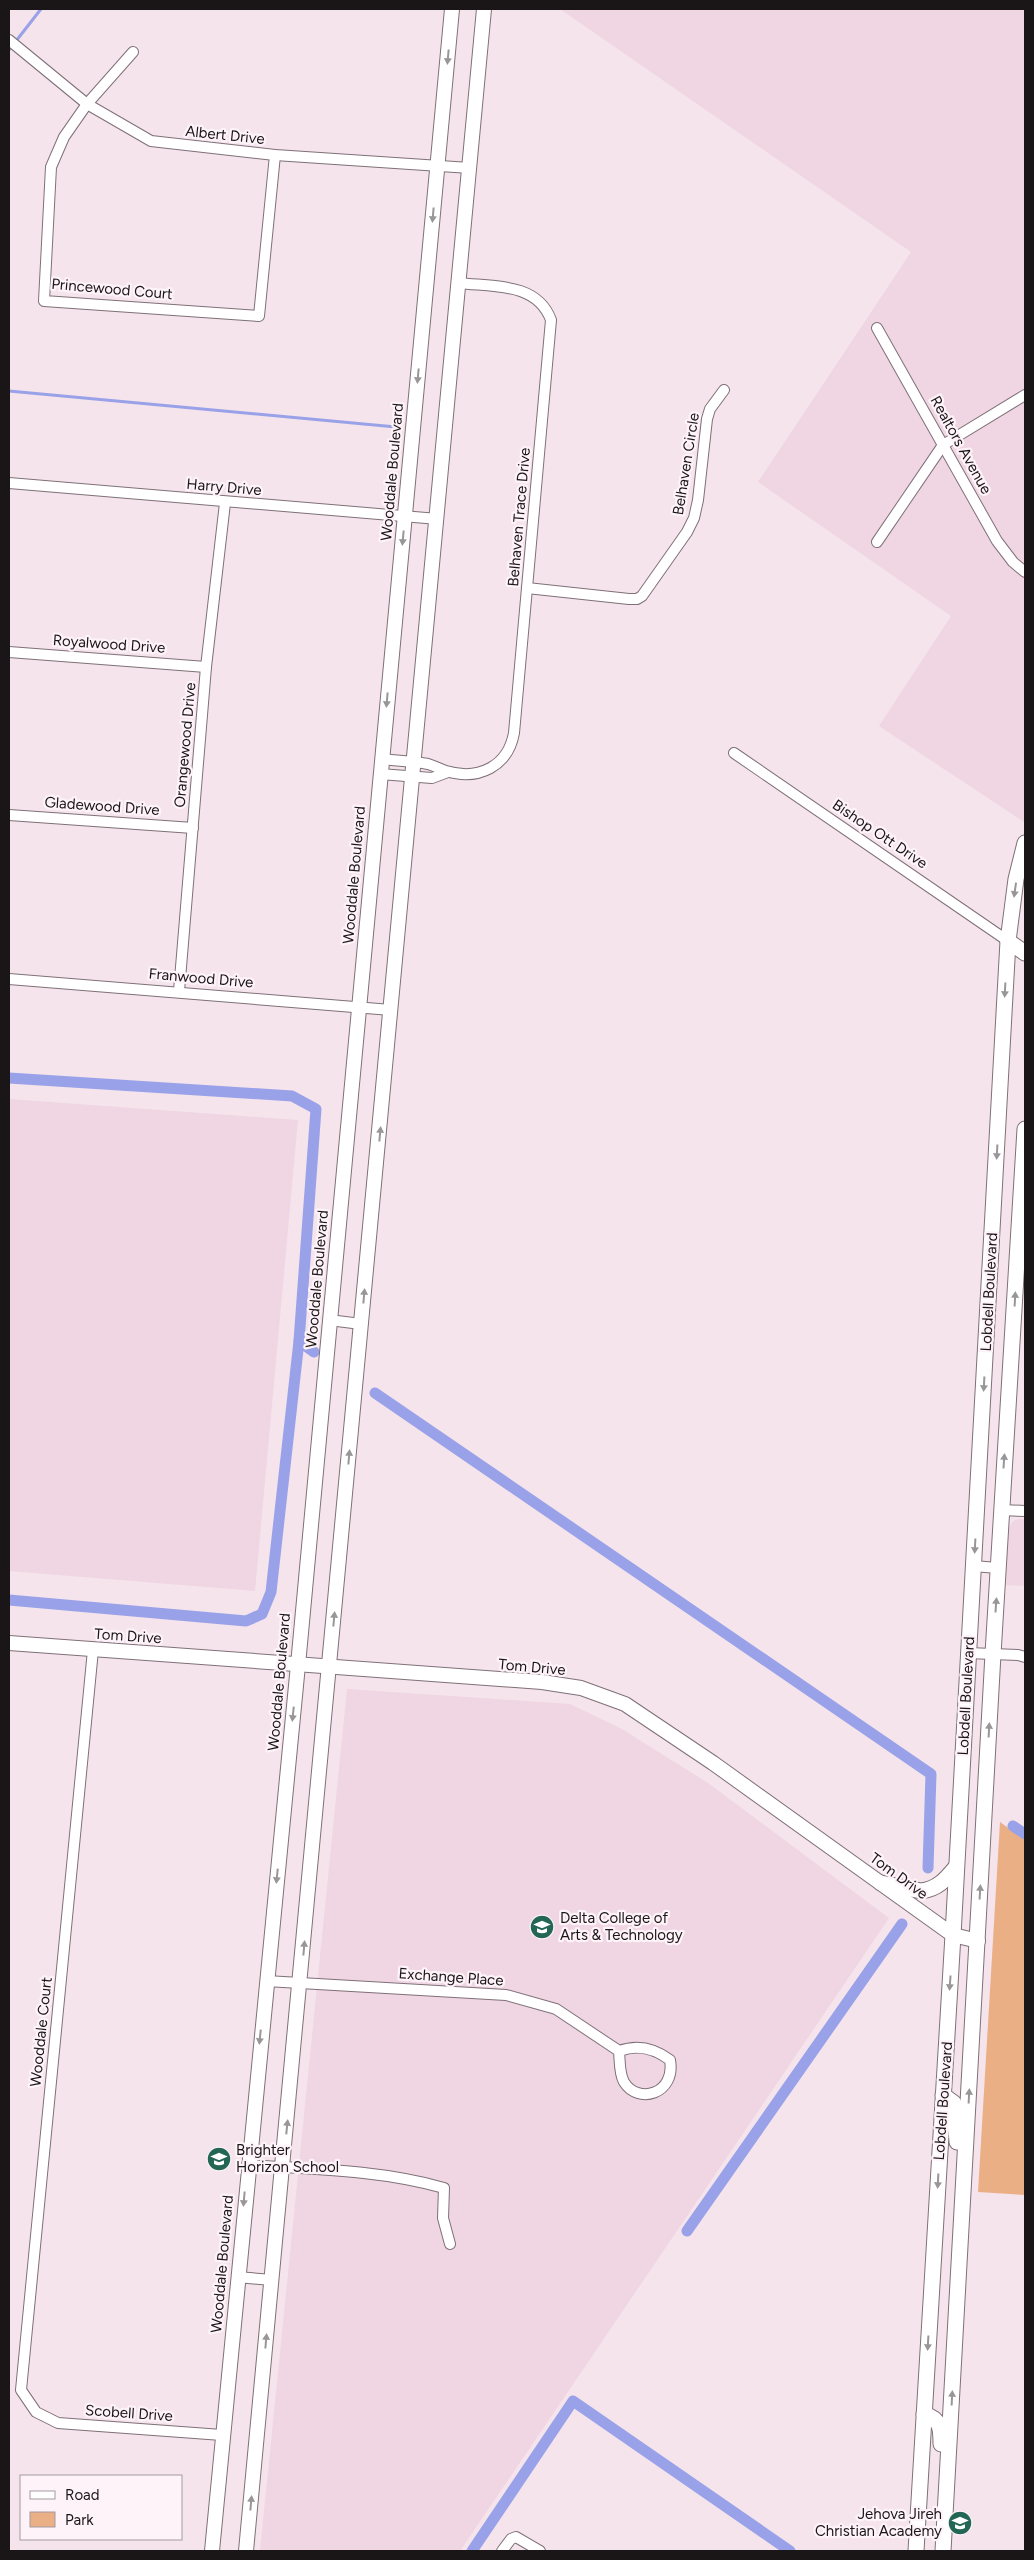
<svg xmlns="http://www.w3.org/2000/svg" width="1034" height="2560" font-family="Figtree,sans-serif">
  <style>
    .built { fill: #efd6e2 }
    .green { fill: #ebaf86 }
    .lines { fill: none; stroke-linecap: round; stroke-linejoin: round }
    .stream { stroke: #99a2e8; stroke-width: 3 }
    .canal { stroke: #99a2e8; stroke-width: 11 }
    .minor-casing { stroke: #7f7078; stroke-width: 12 }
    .tertiary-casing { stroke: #7f7078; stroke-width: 16 }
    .secondary-casing { stroke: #7f7078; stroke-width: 17 }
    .minor { stroke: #fff; stroke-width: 10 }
    .tertiary { stroke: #fff; stroke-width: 14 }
    .secondary { stroke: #fff; stroke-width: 15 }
    .oneway { fill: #989697 }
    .labels { text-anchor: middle; stroke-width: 4.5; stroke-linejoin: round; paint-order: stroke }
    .street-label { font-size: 15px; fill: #1a1517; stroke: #fef3f8 }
    .poi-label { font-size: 15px; fill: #1a1517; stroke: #fef3f8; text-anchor: start }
  </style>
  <rect width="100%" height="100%" fill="#f5e4ec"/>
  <g class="built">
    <polygon points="560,9 1025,9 1024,822 879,726 951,616 758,482 911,252"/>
    <polygon points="9,1099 298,1120 255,1591 9,1571"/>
    <polygon points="1019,1519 1025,1519 1025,1586 1005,1585 1009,1528 1013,1521"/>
    <polygon points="347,1689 570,1704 622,1729 708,1783 889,1918 460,2551 260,2551"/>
  </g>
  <polygon class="green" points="1000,1822 1025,1840 1025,2195 978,2192"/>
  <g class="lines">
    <g class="stream">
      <polyline points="9,50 41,9"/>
      <polyline points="9,391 396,427"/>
    </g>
    <g class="canal">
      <polyline points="9,1078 292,1096 316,1109 299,1341 271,1592 262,1614 246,1621 9,1600"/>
      <polyline points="299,1341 314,1352"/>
      <polyline points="375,1393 931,1774 928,1868"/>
      <polyline points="1013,1826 1025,1834"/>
      <polyline points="687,2231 902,1924"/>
      <polyline points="472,2551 573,2401 790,2551"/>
    </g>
    <g class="minor-casing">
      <g id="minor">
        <polyline points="9,40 87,104 151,141 275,155 470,168"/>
        <polyline points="133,52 87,104 64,137 51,167 44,301 259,316 275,155"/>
        <polyline points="877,328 997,541 1013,562 1025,572"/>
        <polyline points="9,483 438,519"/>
        <polyline points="877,542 943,445 1025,395"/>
        <polyline points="527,588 629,599 637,599 642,596 687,532 694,518 698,500 707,419 710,409 724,390"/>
        <polyline points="9,652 206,667"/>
        <polyline points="734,753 1008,941"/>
        <path d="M381,759C397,761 413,761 428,764C435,766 440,769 446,771C479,781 508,766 514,733L551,320C537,282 493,287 459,283"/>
        <polyline points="380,774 432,778 448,772"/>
        <polyline points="9,815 193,828"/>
        <polyline points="9,979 391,1010"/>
        <polyline points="179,991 206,667 225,503"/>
        <polyline points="329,1320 361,1324"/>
        <polyline points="1001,1510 1025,1511"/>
        <polyline points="973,1566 998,1568"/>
        <polyline points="93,1650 21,2390 36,2412 58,2423 222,2435"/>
        <polyline points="968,1653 1018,1655 1025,1657"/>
        <path d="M266,1981L506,1995L556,2009L619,2051C638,2044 654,2048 670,2060C676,2094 638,2105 624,2082C619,2073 620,2061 619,2051"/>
        <path d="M247,2165C312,2169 381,2170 444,2188L443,2218L450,2244"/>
        <polyline points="237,2277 272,2280"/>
        <polyline points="502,2551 511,2539 516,2537 540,2551"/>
      </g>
    </g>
    <g class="tertiary-casing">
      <g id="tertiary">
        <polyline points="9,1643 542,1682 581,1688 625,1704 713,1763 953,1935 978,1941"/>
        <polyline points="212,2551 298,1665 452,9"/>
        <polyline points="246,2551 484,9"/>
      </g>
    </g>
    <g class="secondary-casing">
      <g id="secondary">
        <polyline points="1008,941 1025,953"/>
        <path d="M881,1883L921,1891C938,1889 946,1879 956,1867"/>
        <polyline points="943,2095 954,2103 957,2142"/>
        <path d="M924,2414C941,2419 941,2429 941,2444"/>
        <polyline points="916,2551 953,1935 1008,941 1016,879 1025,843"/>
        <polyline points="943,2551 993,1654 1025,1129"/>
      </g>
    </g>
    <use href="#minor" class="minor"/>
    <use href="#tertiary" class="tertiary"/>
    <use href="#secondary" class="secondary"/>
  </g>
  <defs><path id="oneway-solid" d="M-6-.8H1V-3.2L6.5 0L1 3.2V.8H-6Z" transform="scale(1.25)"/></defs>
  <g class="oneway">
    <use href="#oneway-solid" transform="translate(448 57) rotate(95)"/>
    <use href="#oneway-solid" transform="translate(433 215) rotate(95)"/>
    <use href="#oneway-solid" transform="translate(418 376) rotate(95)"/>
    <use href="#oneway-solid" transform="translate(403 538) rotate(95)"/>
    <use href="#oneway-solid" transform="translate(387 700) rotate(95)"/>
    <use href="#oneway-solid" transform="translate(1015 890) rotate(98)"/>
    <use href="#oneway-solid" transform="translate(1005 990) rotate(93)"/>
    <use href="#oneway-solid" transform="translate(380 1134) rotate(-85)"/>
    <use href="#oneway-solid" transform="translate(997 1152) rotate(93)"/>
    <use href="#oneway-solid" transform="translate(364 1296) rotate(-85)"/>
    <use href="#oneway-solid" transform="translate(1015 1299) rotate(-87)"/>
    <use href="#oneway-solid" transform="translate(984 1384) rotate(93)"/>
    <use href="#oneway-solid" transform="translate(349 1457) rotate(-85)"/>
    <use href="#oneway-solid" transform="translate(1004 1461) rotate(-86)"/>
    <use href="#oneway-solid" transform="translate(975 1546) rotate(93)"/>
    <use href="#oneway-solid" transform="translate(996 1605) rotate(-86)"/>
    <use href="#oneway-solid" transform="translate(334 1619) rotate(-85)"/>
    <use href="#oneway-solid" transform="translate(293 1714) rotate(96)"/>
    <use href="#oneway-solid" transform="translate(989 1730) rotate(-87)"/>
    <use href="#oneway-solid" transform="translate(277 1876) rotate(96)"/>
    <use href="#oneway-solid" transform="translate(980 1892) rotate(-87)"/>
    <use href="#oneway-solid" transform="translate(304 1948) rotate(-85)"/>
    <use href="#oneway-solid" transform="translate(950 1983) rotate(94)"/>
    <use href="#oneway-solid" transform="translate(260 2037) rotate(96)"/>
    <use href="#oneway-solid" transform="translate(969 2096) rotate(-87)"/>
    <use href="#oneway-solid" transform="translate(287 2127) rotate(-84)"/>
    <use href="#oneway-solid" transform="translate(938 2181) rotate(93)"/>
    <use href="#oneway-solid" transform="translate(244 2199) rotate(95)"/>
    <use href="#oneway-solid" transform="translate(266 2341) rotate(-85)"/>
    <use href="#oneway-solid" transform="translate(928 2343) rotate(93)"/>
    <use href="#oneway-solid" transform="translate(952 2398) rotate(-87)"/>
    <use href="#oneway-solid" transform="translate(251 2503) rotate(-85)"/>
  </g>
  <defs>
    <g id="university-disc" transform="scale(1.25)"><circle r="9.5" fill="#236656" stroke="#fef3f8"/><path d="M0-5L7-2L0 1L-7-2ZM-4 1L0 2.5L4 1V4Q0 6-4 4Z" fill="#fff"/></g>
    <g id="school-disc" transform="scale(1.25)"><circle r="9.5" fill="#236656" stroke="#fef3f8"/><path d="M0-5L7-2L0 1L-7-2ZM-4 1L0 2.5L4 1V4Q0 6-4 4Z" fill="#fff"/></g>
  </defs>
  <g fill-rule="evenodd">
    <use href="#university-disc" x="542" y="1927"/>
    <use href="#school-disc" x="219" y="2159"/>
    <use href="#school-disc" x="960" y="2523"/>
  </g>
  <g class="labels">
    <g class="street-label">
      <text transform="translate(225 135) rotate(6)" y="5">Albert Drive</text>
      <text transform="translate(112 289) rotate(5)" y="5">Princewood Court</text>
      <text transform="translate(961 445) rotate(61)" y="5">Realtors Avenue</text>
      <text transform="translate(686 464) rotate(-81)" y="5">Belhaven Circle</text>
      <text transform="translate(392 472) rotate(-85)" y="5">Wooddale Boulevard</text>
      <text transform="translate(224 487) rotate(5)" y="5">Harry Drive</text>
      <text transform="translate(519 517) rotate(-85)" y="5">Belhaven Trace Drive</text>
      <text transform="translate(109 644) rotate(4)" y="5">Royalwood Drive</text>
      <text transform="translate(185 745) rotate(-85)" y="5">Orangewood Drive</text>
      <text transform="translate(102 806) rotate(4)" y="5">Gladewood Drive</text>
      <text transform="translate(880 834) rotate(34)" y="5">Bishop Ott Drive</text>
      <text transform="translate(354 875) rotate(-85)" y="5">Wooddale Boulevard</text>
      <text transform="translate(201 978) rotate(5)" y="5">Franwood Drive</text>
      <text transform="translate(317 1279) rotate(-85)" y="5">Wooddale Boulevard</text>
      <text transform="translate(989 1292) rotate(-87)" y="5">Lobdell Boulevard</text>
      <text transform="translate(128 1636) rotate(4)" y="5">Tom Drive</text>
      <text transform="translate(532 1667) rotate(5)" y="5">Tom Drive</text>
      <text transform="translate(279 1682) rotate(-85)" y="5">Wooddale Boulevard</text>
      <text transform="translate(966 1696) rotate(-87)" y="5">Lobdell Boulevard</text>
      <text transform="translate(899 1876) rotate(36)" y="5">Tom Drive</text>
      <text transform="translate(451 1977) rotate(4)" y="5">Exchange Place</text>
      <text transform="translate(41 2032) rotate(-84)" y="5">Wooddale Court</text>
      <text transform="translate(943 2101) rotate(-86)" y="5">Lobdell Boulevard</text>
      <text transform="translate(222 2264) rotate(-85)" y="5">Wooddale Boulevard</text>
      <text transform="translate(129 2413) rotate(4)" y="5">Scobell Drive</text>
    </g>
    <g class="poi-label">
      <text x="560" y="1923">Delta College of<tspan x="560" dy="17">Arts &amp; Technology</tspan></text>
      <text x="236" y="2155">Brighter<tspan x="236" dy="17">Horizon School</tspan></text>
      <text x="942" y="2519" text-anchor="end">Jehova Jireh<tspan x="942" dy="17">Christian Academy</tspan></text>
    </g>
  </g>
  <rect width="1034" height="2560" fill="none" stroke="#1a1517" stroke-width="20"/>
  <rect x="20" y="2475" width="162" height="65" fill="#fef3f8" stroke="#a39a9e"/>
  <rect x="30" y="2491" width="25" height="8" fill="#ffffff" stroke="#a39a9e"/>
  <text x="65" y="2500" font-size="15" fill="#1a1517">Road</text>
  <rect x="30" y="2512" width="25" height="15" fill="#ebaf86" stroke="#a39a9e"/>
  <text x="65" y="2525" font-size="15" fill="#1a1517">Park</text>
</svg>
